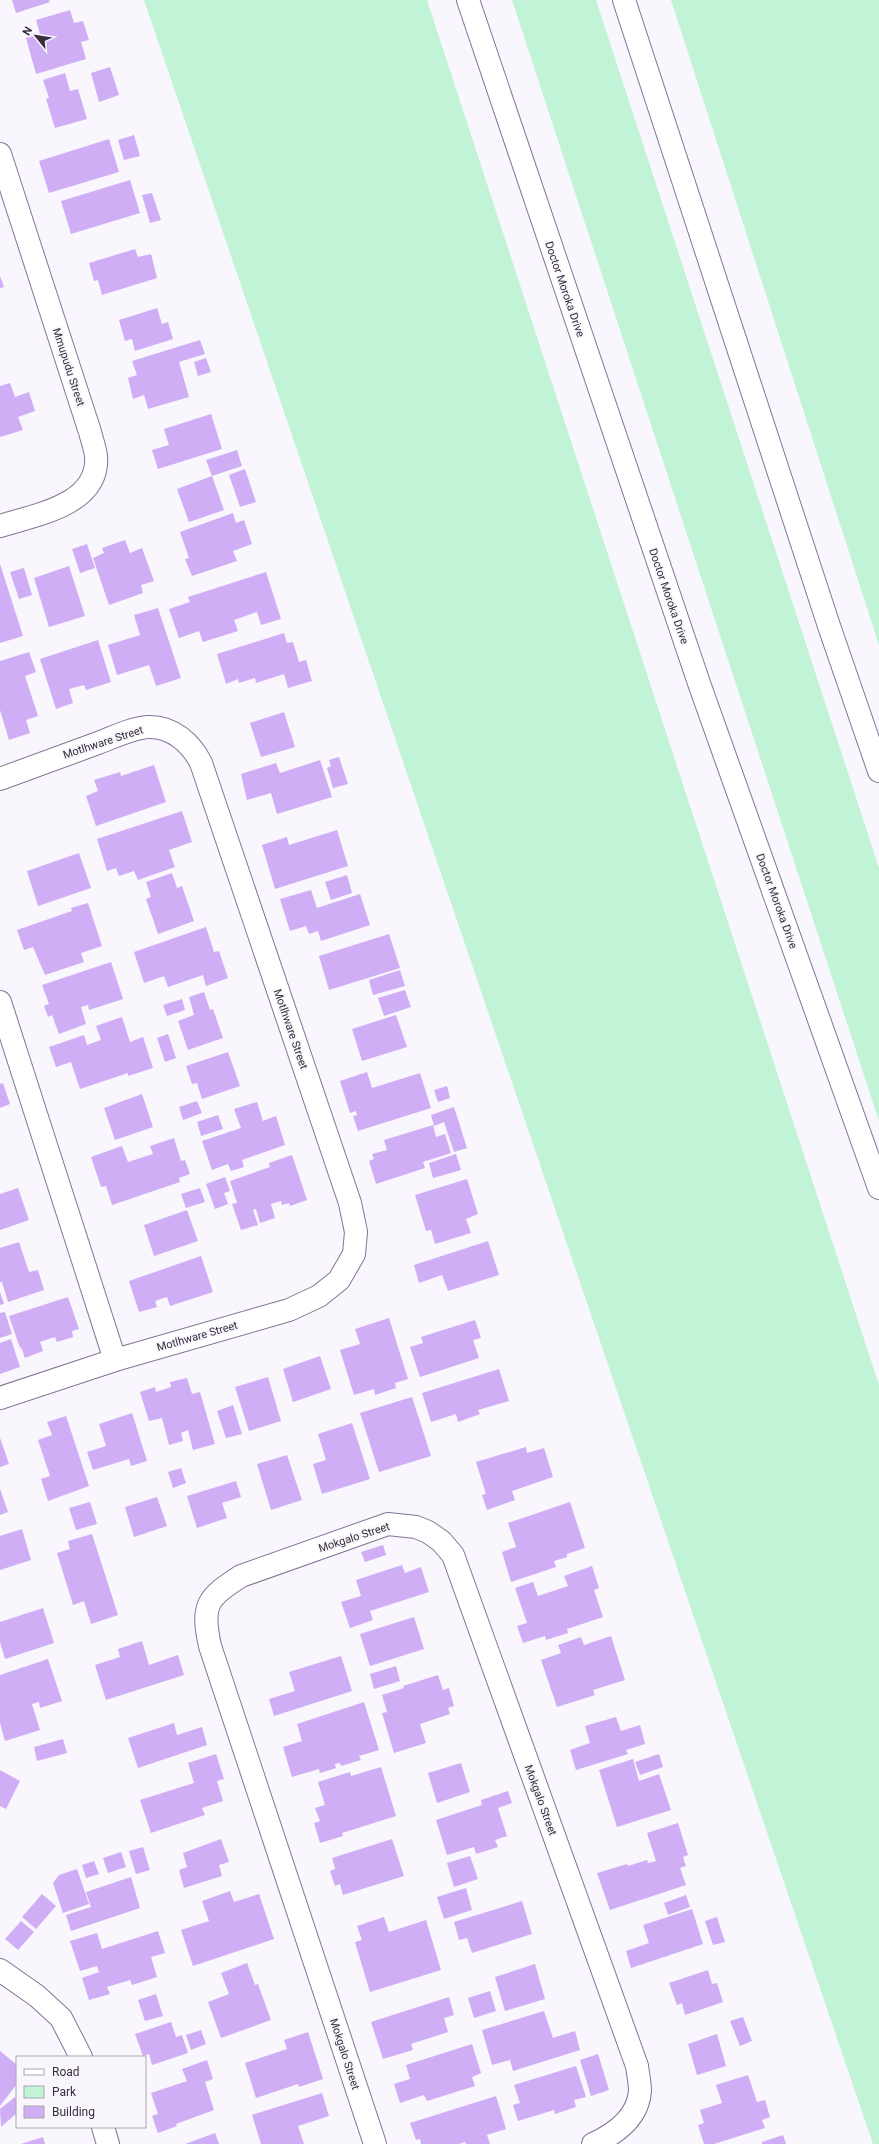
<svg xmlns="http://www.w3.org/2000/svg" width="879" height="2144" font-family="Roboto,sans-serif">
  <style>
    .green { fill: #c1f4d6 }
    .building { fill: #cfaef6 }
    .lines { fill: none; stroke-linecap: round; stroke-linejoin: round }
    .minor-casing { stroke: #837595; stroke-width: 24 }
    .tertiary-casing { stroke: #837595; stroke-width: 24 }
    .minor { stroke: #fff; stroke-width: 22 }
    .tertiary { stroke: #fff; stroke-width: 22 }
    .labels { text-anchor: middle; stroke-width: 3.5; stroke-linejoin: round; paint-order: stroke }
    .street-label { font-size: 11px; fill: #352f3c; stroke: #f9f6fd }
  </style>
  <rect width="100%" height="100%" fill="#f9f6fd"/>
  <g class="green">
    <polygon points="144,0 427,0 879,1385 879,2144 873,2144"/>
    <polygon points="512,0 596,0 879,868 879,1121"/>
    <polygon points="671,0 879,0 879,645"/>
  </g>
  <g class="building">
    <polygon points="12,0 49,0 50,2 16,13"/>
    <polygon points="70,10 74,23 83,21 89,40 81,42 86,59 36,74 26,38 40,34 36,20"/>
    <polygon points="110,67 119,95 99,102 91,73"/>
    <polygon points="65,73 70,91 78,89 87,119 55,128 46,99 49,98 43,80"/>
    <polygon points="134,135 140,156 124,160 118,140"/>
    <polygon points="109,139 119,172 49,193 39,161"/>
    <polygon points="130,180 140,213 71,234 61,201"/>
    <polygon points="152,193 161,220 150,223 142,195"/>
    <polygon points="135,249 138,257 151,254 157,278 102,295 98,280 94,281 89,263"/>
    <polygon points="0,276 4,287 0,288"/>
    <polygon points="157,308 162,324 168,322 173,339 135,351 132,339 125,341 119,320"/>
    <polygon points="200,340 205,354 179,362 189,397 148,409 144,395 133,399 128,378 137,375 132,361"/>
    <polygon points="206,358 211,372 198,376 194,362"/>
    <polygon points="10,383 15,397 29,392 35,411 18,417 23,430 0,437 0,386"/>
    <polygon points="211,414 222,449 158,469 152,450 169,445 164,429"/>
    <polygon points="237,450 242,466 212,476 206,460"/>
    <polygon points="245,469 256,502 240,507 229,475"/>
    <polygon points="212,476 224,510 189,522 177,489"/>
    <polygon points="233,513 236,523 244,520 252,544 233,551 237,561 192,576 185,559 189,558 180,532"/>
    <polygon points="125,540 130,553 142,548 154,581 141,585 143,593 109,605 93,558 104,553 102,548"/>
    <polygon points="87,544 95,568 80,573 72,549"/>
    <polygon points="0,564 23,636 0,643"/>
    <polygon points="69,566 85,616 49,627 34,578"/>
    <polygon points="24,568 32,595 19,599 10,572"/>
    <polygon points="266,572 281,619 261,625 257,612 234,620 238,631 203,642 199,631 179,638 169,609 190,602 188,597"/>
    <polygon points="158,608 181,678 156,686 149,665 117,675 108,645 140,635 134,615"/>
    <polygon points="284,633 287,643 293,642 299,662 306,660 312,681 288,688 284,674 256,683 255,678 239,683 238,679 226,684 217,654"/>
    <polygon points="98,640 111,682 86,690 84,685 69,689 73,703 56,709 40,659"/>
    <polygon points="29,652 36,672 25,676 38,716 26,720 30,733 9,740 0,710 0,661"/>
    <polygon points="284,712 295,747 261,757 250,723"/>
    <polygon points="339,757 348,784 333,788 327,768 331,766 329,760"/>
    <polygon points="320,760 332,797 277,814 271,793 247,800 241,774 276,763 280,773"/>
    <polygon points="154,765 166,802 96,826 86,796 98,791 94,780 120,772 121,776"/>
    <polygon points="182,811 192,842 169,850 175,867 138,880 134,871 119,876 116,868 107,871 97,839"/>
    <polygon points="337,830 348,866 275,889 262,845 287,837 289,845"/>
    <polygon points="79,853 91,888 38,906 27,871"/>
    <polygon points="172,873 177,888 182,886 194,921 158,934 146,899 151,897 146,882"/>
    <polygon points="347,875 352,893 331,900 325,882"/>
    <polygon points="311,890 317,908 360,894 370,925 321,941 318,931 309,934 306,926 290,931 280,899"/>
    <polygon points="88,903 102,946 81,953 84,962 45,975 33,947 24,950 17,930 72,911 71,908"/>
    <polygon points="206,927 214,952 219,951 228,978 206,986 203,975 168,987 164,976 144,983 134,952"/>
    <polygon points="389,934 400,968 329,990 319,956"/>
    <polygon points="111,962 123,999 89,1010 88,1005 81,1007 86,1024 59,1034 52,1015 48,1017 44,1006 49,1004 42,985"/>
    <polygon points="400,970 405,986 373,995 369,980"/>
    <polygon points="405,990 411,1007 384,1016 378,998"/>
    <polygon points="204,992 210,1010 213,1009 223,1038 188,1050 178,1021 194,1015 189,997"/>
    <polygon points="182,999 185,1010 167,1016 163,1005"/>
    <polygon points="396,1015 407,1047 362,1061 352,1029"/>
    <polygon points="122,1017 130,1042 143,1037 153,1068 128,1076 128,1073 80,1089 71,1062 56,1067 49,1047 84,1035 87,1045 101,1040 96,1026"/>
    <polygon points="168,1034 176,1058 165,1062 157,1038"/>
    <polygon points="228,1052 240,1086 202,1099 197,1083 192,1084 186,1066"/>
    <polygon points="367,1072 372,1088 420,1073 431,1108 358,1131 353,1116 357,1115 356,1111 350,1113 340,1081"/>
    <polygon points="3,1083 10,1104 0,1108 0,1084"/>
    <polygon points="447,1086 450,1098 438,1102 434,1090"/>
    <polygon points="142,1094 153,1127 115,1140 104,1108"/>
    <polygon points="197,1101 202,1113 183,1120 179,1107"/>
    <polygon points="257,1102 263,1121 276,1116 285,1145 242,1160 244,1167 231,1171 228,1164 212,1170 202,1141 241,1128 234,1109"/>
    <polygon points="454,1107 467,1148 454,1152 444,1122 434,1126 431,1115"/>
    <polygon points="218,1115 223,1129 201,1136 197,1122"/>
    <polygon points="433,1125 436,1137 445,1134 451,1153 423,1162 425,1168 376,1184 369,1161 374,1159 372,1154 387,1150 384,1140"/>
    <polygon points="174,1138 181,1161 185,1160 190,1174 179,1178 180,1182 112,1205 106,1186 101,1187 91,1157 122,1146 128,1162 153,1154 150,1146"/>
    <polygon points="456,1154 461,1170 433,1178 429,1163"/>
    <polygon points="292,1155 307,1200 290,1206 289,1203 282,1205 281,1201 271,1204 275,1218 260,1223 256,1209 253,1210 258,1225 241,1230 232,1204 237,1203 230,1181 270,1167 269,1163"/>
    <polygon points="225,1177 230,1191 224,1193 228,1204 215,1209 206,1184"/>
    <polygon points="467,1179 478,1214 466,1219 471,1233 435,1244 431,1230 426,1231 415,1195"/>
    <polygon points="18,1188 29,1220 0,1230 0,1194"/>
    <polygon points="200,1188 205,1202 186,1208 181,1194"/>
    <polygon points="187,1210 198,1241 154,1256 144,1225"/>
    <polygon points="488,1241 499,1275 448,1291 442,1275 419,1283 414,1265"/>
    <polygon points="19,1242 29,1272 38,1270 44,1290 8,1302 2,1282 0,1282 0,1248"/>
    <polygon points="201,1256 213,1292 170,1306 167,1297 155,1301 157,1307 139,1312 129,1281"/>
    <polygon points="0,1292 4,1304 0,1305"/>
    <polygon points="68,1297 79,1329 72,1331 73,1337 57,1342 55,1337 40,1342 43,1351 25,1358 21,1347 20,1348 9,1316"/>
    <polygon points="5,1312 12,1334 0,1338 0,1313"/>
    <polygon points="389,1318 408,1379 395,1383 396,1388 375,1395 374,1389 354,1395 340,1350 360,1344 355,1329"/>
    <polygon points="475,1320 481,1338 473,1340 479,1358 420,1377 410,1347 423,1343 421,1337"/>
    <polygon points="11,1339 20,1367 0,1374 0,1343"/>
    <polygon points="320,1356 331,1389 293,1402 283,1369"/>
    <polygon points="499,1369 509,1401 478,1410 480,1414 458,1422 456,1414 431,1422 422,1393"/>
    <polygon points="268,1377 281,1421 249,1431 235,1387"/>
    <polygon points="187,1378 192,1394 200,1392 215,1444 193,1450 188,1430 181,1433 183,1441 169,1445 162,1418 149,1421 140,1392 155,1387 156,1392 171,1387 170,1382"/>
    <polygon points="412,1397 431,1456 379,1472 360,1413"/>
    <polygon points="233,1405 242,1434 226,1438 217,1411"/>
    <polygon points="132,1413 147,1461 131,1466 129,1459 93,1470 87,1452 106,1446 99,1424"/>
    <polygon points="66,1416 89,1486 48,1501 41,1479 50,1476 38,1440 52,1435 47,1422"/>
    <polygon points="352,1423 370,1479 322,1494 313,1464 326,1460 318,1434"/>
    <polygon points="0,1438 9,1464 0,1467"/>
    <polygon points="526,1447 527,1453 544,1448 553,1477 512,1491 515,1500 487,1510 482,1495 486,1494 476,1462"/>
    <polygon points="287,1455 302,1500 271,1510 257,1464"/>
    <polygon points="181,1468 186,1483 173,1488 168,1472"/>
    <polygon points="236,1481 241,1497 222,1503 227,1518 197,1528 187,1496"/>
    <polygon points="0,1489 8,1512 0,1515"/>
    <polygon points="157,1497 167,1526 134,1537 125,1507"/>
    <polygon points="90,1502 97,1524 76,1530 69,1508"/>
    <polygon points="570,1502 585,1548 567,1554 567,1557 554,1561 556,1567 511,1582 502,1552 516,1547 508,1523"/>
    <polygon points="22,1529 31,1560 0,1570 0,1536"/>
    <polygon points="92,1534 118,1615 91,1624 84,1601 73,1605 57,1553 70,1549 68,1541"/>
    <polygon points="383,1545 386,1555 365,1562 361,1552"/>
    <polygon points="402,1565 405,1573 421,1567 429,1592 370,1611 373,1620 350,1628 341,1602 361,1596 356,1580"/>
    <polygon points="592,1566 599,1588 594,1590 603,1617 567,1629 568,1633 546,1640 545,1636 523,1643 517,1626 527,1623 515,1588 533,1582 538,1596 568,1586 564,1576"/>
    <polygon points="43,1608 54,1643 5,1659 0,1642 0,1622"/>
    <polygon points="414,1617 424,1649 370,1666 360,1634"/>
    <polygon points="611,1636 625,1680 593,1690 595,1695 557,1707 541,1660 561,1653 558,1645 581,1637 584,1645"/>
    <polygon points="142,1641 149,1665 178,1655 184,1675 106,1700 95,1665 120,1657 118,1649"/>
    <polygon points="341,1656 352,1691 274,1716 269,1699 295,1691 289,1672"/>
    <polygon points="48,1659 62,1701 40,1708 39,1702 32,1704 40,1730 5,1741 0,1723 0,1675"/>
    <polygon points="396,1666 400,1681 374,1689 370,1674"/>
    <polygon points="438,1675 443,1690 449,1688 454,1706 448,1708 450,1714 420,1724 426,1743 394,1753 382,1713 387,1712 382,1695 404,1688 403,1686"/>
    <polygon points="364,1702 379,1750 359,1756 361,1760 341,1766 340,1763 335,1764 336,1768 320,1773 319,1769 292,1777 283,1747 302,1741 297,1724"/>
    <polygon points="616,1717 621,1731 640,1725 645,1744 626,1750 628,1754 576,1770 570,1750 590,1743 585,1726"/>
    <polygon points="174,1723 177,1735 202,1727 207,1745 138,1768 128,1738"/>
    <polygon points="63,1739 67,1753 37,1761 34,1747"/>
    <polygon points="216,1754 224,1779 217,1781 223,1801 202,1808 205,1815 151,1833 140,1800 194,1783 188,1763"/>
    <polygon points="659,1754 663,1767 640,1775 635,1762"/>
    <polygon points="633,1759 639,1781 659,1774 671,1810 617,1827 599,1770"/>
    <polygon points="461,1763 470,1792 437,1803 428,1773"/>
    <polygon points="381,1767 396,1816 342,1833 343,1836 320,1843 314,1823 320,1821 315,1808 325,1805 318,1782 350,1772 351,1776"/>
    <polygon points="0,1770 20,1781 6,1809 0,1806"/>
    <polygon points="508,1791 512,1803 498,1808 507,1836 495,1840 498,1847 476,1854 474,1847 447,1855 436,1820 482,1805 481,1800"/>
    <polygon points="678,1823 688,1855 683,1857 686,1866 680,1868 686,1885 610,1910 597,1873 627,1864 628,1866 647,1860 648,1863 656,1861 647,1833"/>
    <polygon points="221,1839 229,1862 219,1865 222,1876 184,1888 179,1870 187,1867 183,1853"/>
    <polygon points="392,1839 404,1876 343,1895 340,1884 335,1886 330,1871 335,1869 332,1858"/>
    <polygon points="143,1847 150,1870 136,1874 129,1851"/>
    <polygon points="121,1852 126,1867 108,1873 103,1858"/>
    <polygon points="470,1856 478,1879 454,1887 447,1863"/>
    <polygon points="94,1861 99,1874 86,1878 82,1865"/>
    <polygon points="77,1869 89,1904 63,1913 53,1883 59,1875"/>
    <polygon points="131,1877 140,1908 71,1931 66,1915 91,1907 86,1892"/>
    <polygon points="466,1888 472,1910 444,1919 437,1897"/>
    <polygon points="230,1891 234,1902 259,1894 274,1939 193,1966 181,1930 209,1921 202,1901"/>
    <polygon points="42,1894 56,1906 36,1929 22,1917"/>
    <polygon points="686,1895 690,1907 668,1915 664,1903"/>
    <polygon points="522,1901 532,1934 472,1953 467,1938 459,1940 454,1922"/>
    <polygon points="692,1909 703,1944 631,1968 626,1951 649,1943 643,1925"/>
    <polygon points="384,1917 389,1932 426,1920 441,1970 370,1992 355,1942 362,1940 357,1926"/>
    <polygon points="717,1917 725,1942 713,1945 705,1921"/>
    <polygon points="21,1921 34,1932 18,1950 5,1939"/>
    <polygon points="158,1931 165,1953 151,1957 157,1977 132,1985 130,1980 107,1987 110,1994 89,2000 82,1978 99,1972 97,1966 80,1971 70,1941 97,1933 102,1949"/>
    <polygon points="247,1963 255,1985 258,1984 271,2020 221,2038 208,2002 229,1994 221,1973"/>
    <polygon points="535,1964 545,1999 505,2011 495,1977"/>
    <polygon points="708,1970 712,1984 717,1983 723,2002 685,2015 682,2003 677,2005 669,1983"/>
    <polygon points="490,1991 496,2011 474,2018 468,1998"/>
    <polygon points="156,1994 163,2016 145,2021 138,2000"/>
    <polygon points="449,1997 454,2015 444,2018 448,2032 411,2044 413,2050 383,2059 371,2022"/>
    <polygon points="544,2011 553,2038 575,2031 580,2050 513,2071 510,2060 492,2065 482,2030"/>
    <polygon points="743,2017 752,2041 740,2046 730,2021"/>
    <polygon points="171,2022 176,2037 182,2035 188,2053 152,2065 149,2054 143,2056 135,2034"/>
    <polygon points="201,2030 206,2044 191,2050 186,2035"/>
    <polygon points="308,2032 323,2079 299,2087 298,2084 256,2098 245,2063 287,2049 284,2040"/>
    <polygon points="717,2034 726,2066 697,2075 688,2044"/>
    <polygon points="472,2044 481,2073 472,2077 475,2086 427,2101 424,2095 400,2103 394,2084 410,2079 406,2065"/>
    <polygon points="0,2051 17,2065 17,2084 0,2106"/>
    <polygon points="598,2054 609,2090 591,2096 580,2060"/>
    <polygon points="207,2060 213,2079 205,2082 214,2110 176,2124 177,2126 158,2133 152,2116 158,2114 151,2093 187,2081 182,2069"/>
    <polygon points="576,2066 586,2097 574,2100 576,2107 555,2114 554,2110 518,2121 513,2105 520,2103 514,2085"/>
    <polygon points="748,2075 757,2102 765,2100 770,2117 762,2120 765,2128 714,2144 704,2144 698,2125 704,2123 700,2110 722,2103 716,2085"/>
    <polygon points="322,2093 329,2116 298,2126 304,2144 261,2144 252,2115"/>
    <polygon points="496,2096 506,2129 487,2135 490,2144 466,2144 465,2142 459,2144 421,2144 420,2139 416,2140 410,2123"/>
    <polygon points="15,2097 17,2100 17,2113 1,2127 0,2109"/>
    <polygon points="215,2133 219,2144 185,2144"/>
    <polygon points="783,2135 786,2144 762,2144 762,2142"/>
    <polygon points="43,2137 45,2144 21,2144"/>
  </g>
  <g class="lines">
    <g class="minor-casing">
      <g id="minor">
        <path d="M0,154L90,432C92,440 95,448 96,456C100,505 35,515 0,526"/>
        <path d="M0,779C33,767 66,755 98,743C114,737 132,728 148,727C172,726 191,743 201,763L350,1203L356,1232L354,1254L339,1280L319,1296L289,1310L115,1360L0,1398"/>
        <polyline points="0,1002 115,1360"/>
        <polyline points="0,1970 37,1996 61,2018 81,2057"/>
        <polyline points="103,2127 108,2144"/>
        <path d="M375,2144L210,1646C201,1605 207,1598 241,1576L388,1524L416,1527L428,1532L441,1541L453,1555L637,2066C638,2074 640,2083 640,2091C638,2118 615,2134 593,2144"/>
      </g>
    </g>
    <g class="tertiary-casing">
      <g id="tertiary">
        <polyline points="468,0 700,686 879,1188"/>
        <polyline points="624,0 829,626 879,771"/>
      </g>
    </g>
    <use href="#minor" class="minor"/>
    <use href="#tertiary" class="tertiary"/>
  </g>
  <g class="labels">
    <g class="street-label">
      <text transform="translate(565 289) rotate(71)" y="4">Doctor Moroka Drive</text>
      <text transform="translate(69 367) rotate(72)" y="4">Mmupudu Street</text>
      <text transform="translate(669 596) rotate(71)" y="4">Doctor Moroka Drive</text>
      <text transform="translate(103 742) rotate(-18)" y="4">Motlhware Street</text>
      <text transform="translate(777 901) rotate(70)" y="4">Doctor Moroka Drive</text>
      <text transform="translate(291 1029) rotate(71)" y="4">Motlhware Street</text>
      <text transform="translate(197 1336) rotate(-16)" y="4">Motlhware Street</text>
      <text transform="translate(354 1537) rotate(-18)" y="4">Mokgalo Street</text>
      <text transform="translate(541 1800) rotate(70)" y="4">Mokgalo Street</text>
      <text transform="translate(345 2054) rotate(72)" y="4">Mokgalo Street</text>
    </g>
  </g>
  <rect x="16" y="2056" width="130" height="72" fill="#f9f6fd" stroke="#aba6b0"/>
  <rect x="24" y="2069" width="20" height="6" fill="#ffffff" stroke="#aba6b0"/>
  <text x="52" y="2076" font-size="12" fill="#352f3c">Road</text>
  <rect x="24" y="2086" width="20" height="12" fill="#c1f4d6" stroke="#aba6b0"/>
  <text x="52" y="2096" font-size="12" fill="#352f3c">Park</text>
  <rect x="24" y="2106" width="20" height="12" fill="#cfaef6" stroke="#aba6b0"/>
  <text x="52" y="2116" font-size="12" fill="#352f3c">Building</text>
  <g transform="translate(36 36) rotate(300)" stroke="#f9f6fd" stroke-width="3" paint-order="stroke">
  <path d="M0-3L7 15L0 10L-7 15Z" fill="#352f3c"/>
  <text y="-6" font-size="11" font-weight="bold" text-anchor="middle" fill="#352f3c">N</text>
  </g>
</svg>
